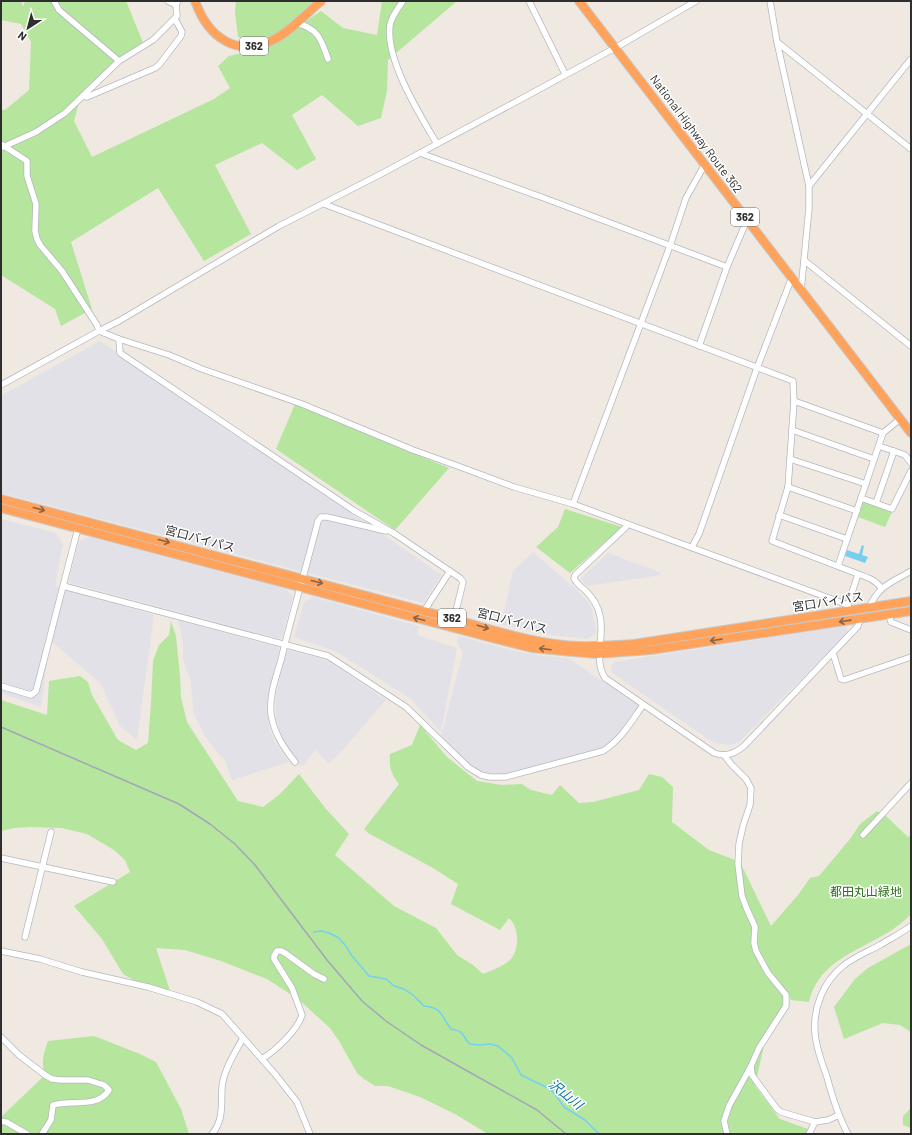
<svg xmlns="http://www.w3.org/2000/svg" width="912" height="1135" font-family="Barlow,'Noto Sans JP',sans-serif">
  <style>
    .industrial { fill: #e3e1e8 }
    .green { fill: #b6e59e }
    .water { fill: #75cff0 }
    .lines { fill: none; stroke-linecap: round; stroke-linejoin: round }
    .stream { stroke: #75cff0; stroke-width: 1.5 }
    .minor-casing { stroke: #b4b7c1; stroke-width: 7 }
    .highway-casing { stroke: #c9c9c9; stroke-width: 10 }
    .minor { stroke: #fff; stroke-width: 5.5 }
    .highway { stroke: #ffa35c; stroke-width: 8 }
    .rail { stroke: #a3a6b8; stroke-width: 1.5 }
    .oneway { stroke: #8c6343 }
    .labels { text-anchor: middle; stroke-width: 3; stroke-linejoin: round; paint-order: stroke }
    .shield { fill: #fff; stroke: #6d6d6d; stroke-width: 1 }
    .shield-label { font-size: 11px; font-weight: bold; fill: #2e2e2e }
    .street-label { font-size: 12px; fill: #2e2e2e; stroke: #fff }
    .park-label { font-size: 12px; fill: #2c6e1b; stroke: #fff }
    .water-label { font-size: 13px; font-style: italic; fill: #0d6fa3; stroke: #fff }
  </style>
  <rect width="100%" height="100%" fill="#efe9e1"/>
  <g class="industrial">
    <polygon points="100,341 442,575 423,603 1,493 1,396"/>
    <polygon points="1,519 56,533 63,544 55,586 154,615 137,740 120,726 101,684 50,640 41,707 1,693"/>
    <polygon points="89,537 286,589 293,597 282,637 280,639 70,583 69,580 79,541"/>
    <polygon points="533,552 577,590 590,604 594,619 596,633 588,639 543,634 501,624 513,571"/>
    <polygon points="608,553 659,572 661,575 588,586 581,580 582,577"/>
    <polygon points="313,597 419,626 417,635 457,648 441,732 411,699 335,651 294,637 304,602"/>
    <polygon points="178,620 278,647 279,650 267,702 267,711 270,730 274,741 289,762 232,780 224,757 222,758 204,735 194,714 191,686 191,680 186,669 183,658 183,642"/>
    <polygon points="846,626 848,632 739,742 730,745 714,743 618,677 612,672 611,667 614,662"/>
    <polygon points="458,636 515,651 544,656 568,658 638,705 638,708 619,735 609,744 599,750 505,775 486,774 478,771 471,767 450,747 441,736 463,652 457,643"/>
    <polygon points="289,650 327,660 386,700 341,752 329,763 315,750 302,767 286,745 280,733 276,718 276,695 285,658 287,652"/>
  </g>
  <g class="green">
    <polygon points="1,1 21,1 23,7 25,1 126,1 144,45 117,60 81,95 74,121 92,157 214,99 230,88 218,66 229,56 269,46 321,11 343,28 377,35 382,1 457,1 388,60 387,91 381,118 358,126 322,95 292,115 316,159 297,170 262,143 215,165 251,234 204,261 158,188 71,242 92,309 61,326 55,309 1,275 1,110 5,110 29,90 31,42 21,24 1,20"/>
    <polygon points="236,1 313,1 297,17 275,35 255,42 238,37 235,13"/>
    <polygon points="295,404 449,468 395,530 276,449"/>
    <polygon points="863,501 892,512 885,527 858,517"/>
    <polygon points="565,509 622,527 570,573 536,547 558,527"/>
    <path d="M171,621L176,636L180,676L181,697L187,722L238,801L263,807L280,794L299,774L326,809L349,834L335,855L394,906L436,928L457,955L473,965L483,974C491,971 506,965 511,959C520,948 519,927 509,918L500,930L451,904L458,884L433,868L368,833L364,829L399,784C391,774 389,767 390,754L412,745L420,725L447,757L477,781L502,785L522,784L531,790L552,795L560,785L579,803L593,802L639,790L649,774L662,777L673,787L672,822L709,850L740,862L771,926L798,895L810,878L819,876L850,839L860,824L877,811L887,817L908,837L911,834V914C880,948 821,951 809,1002L791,1000C788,992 784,989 779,983C770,974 760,960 759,948L755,953L763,971L781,990L786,1004L764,1045L755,1086L780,1119L808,1129L811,1134H488L455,1114L420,1097L388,1086H375L364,1079L357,1073L339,1041L330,1028L298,999L267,979L221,961L185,950L156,948L171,994L147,988L123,974L102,939L74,906L130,872L125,860L114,850L87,834L62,828L31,827L14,828L1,831V700L47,715L49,681L80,676L88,682L92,695L118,740L136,750L148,743L151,703L153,661L159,645L169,635Z"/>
    <polygon points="911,944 911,1032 900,1025 883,1023 844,1039 834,1007 855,979 868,968"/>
    <path d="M94,1036L140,1054L156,1062L181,1109L189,1134H1V1117L45,1075C41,1061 43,1055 48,1041Z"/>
    <polygon points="911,1108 911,1128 903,1125 903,1116"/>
  </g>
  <polygon class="water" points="862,545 864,546 862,555 868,557 865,563 845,556 847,550 859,554"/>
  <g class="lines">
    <path class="stream" d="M314,932L322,931L329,933L339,938L345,945L352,956L369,976L386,979L394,986L404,989L413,995L424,1006C444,1008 440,1016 451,1029C466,1032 460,1034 470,1044L479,1045L490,1044L498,1046L512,1058L521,1075L550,1089L555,1094L564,1107L585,1120L599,1134"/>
    <g class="minor-casing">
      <g id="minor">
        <polyline points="54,1 59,10 119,61"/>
        <polyline points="168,1 176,5"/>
        <path d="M403,1C398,8 391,17 390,25C385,59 420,115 437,144"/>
        <polyline points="529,1 565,74"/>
        <polyline points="770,1 777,42 809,186 809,208 801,291"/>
        <path d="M296,23C319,29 321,39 328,59"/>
        <polyline points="777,42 911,149"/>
        <polyline points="83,96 87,97 155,68 159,65 181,36 182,32 175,19"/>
        <polyline points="1,144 27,161 27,176 36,204 35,231 37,239 40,245 62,271 97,325 99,331 119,339 169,355 202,369 302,404 413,450 455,465 514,487 573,504 848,605 858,574 772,541 788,487 794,401 793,381 324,204"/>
        <polyline points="3,147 36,132 65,113 119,61 153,40 177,16 176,5 178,1"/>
        <polyline points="420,153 552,201 727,267"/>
        <polyline points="809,186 911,59"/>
        <polyline points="805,261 911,346"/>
        <polyline points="119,339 120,353 353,510 395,534 460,578 463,582 454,619"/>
        <polyline points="699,346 727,267 747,220"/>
        <polyline points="1,385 99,331 119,321 279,226 379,175 523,98 615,48 696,1"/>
        <polyline points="794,401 883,433"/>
        <polyline points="792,430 874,459"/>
        <polyline points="879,446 905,455 911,463"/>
        <polyline points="790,459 866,484"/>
        <polyline points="788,487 857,511"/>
        <polyline points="861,498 892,509 911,471"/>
        <polyline points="876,503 894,451"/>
        <polyline points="573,504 670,246 686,198 705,164"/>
        <polyline points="779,515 847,539"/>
        <path d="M627,524L626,527L575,575L574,578C576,584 582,587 586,591C593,598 598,606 600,616C605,636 593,659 605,678L714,753C726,757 734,754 744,746L858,626L860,619"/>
        <polyline points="692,547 699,534 757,368 792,277"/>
        <polyline points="838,566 883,433 900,419"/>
        <path d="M858,574C867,577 876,580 881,588"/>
        <path d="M63,586L328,656L406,707L468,767L481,775L490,777H506L603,751C621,740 631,722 643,705"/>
        <path d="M869,608C879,585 891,583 911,571"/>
        <polyline points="424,611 450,571"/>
        <polyline points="889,614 891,622 911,630"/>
        <polyline points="833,653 841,679 844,680 911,657"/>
        <polyline points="1,686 31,695 36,691 78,528"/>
        <polyline points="724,755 731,764 746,779 751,788 750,805 743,826 739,844 738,864 742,896 746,907 755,927 754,943 756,951 768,973 786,995 786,1006 759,1048 751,1066 729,1106 724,1121 727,1134"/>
        <path d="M295,762C283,747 274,733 271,714C269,696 276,677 281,660C292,614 306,568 318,521L321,517H327L386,531"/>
        <polyline points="863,835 911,783"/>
        <polyline points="1,858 113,882"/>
        <polyline points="25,937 51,832"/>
        <polyline points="1,951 40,959 82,972 148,987 197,1002 222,1014 275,1074 297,1102 310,1134"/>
        <path d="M1,1037L19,1055L45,1075L52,1079L61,1080H88L104,1085L109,1090C97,1109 72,1099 53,1105L51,1120L42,1134"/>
        <path d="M262,1059C276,1050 297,1031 302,1015L292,988L274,959V956L277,951H281L285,953L314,974L324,979"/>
        <polyline points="751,1066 752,1075 777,1109 781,1112 815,1122 828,1120 839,1115"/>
        <polyline points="1,1121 6,1122 27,1134"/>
        <path d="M212,1134C224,1120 221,1104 222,1087C224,1069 235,1053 243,1038"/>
        <polyline points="809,1134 815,1122"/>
        <path d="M848,1134C838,1116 832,1096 827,1077C822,1063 816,1048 815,1033C813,1008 823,982 843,966C854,957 867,952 880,945C890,939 901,933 911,926"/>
      </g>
    </g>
    <g class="highway-casing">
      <g id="highway">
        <path d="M195,1C208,37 236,58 273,40C291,31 306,14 321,1"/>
        <polyline points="579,1 911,433"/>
        <path d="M1,499L454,619C489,629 526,641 564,645C587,648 611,645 634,644L911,601"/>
        <polyline points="1,508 492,638 532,648 562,651 597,654 623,652 651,650 911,611"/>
      </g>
    </g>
    <use href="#minor" class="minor"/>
    <use href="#highway" class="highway"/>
    <polyline class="rail" points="1,727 179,804 210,824 235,844 255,865 327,960 362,1001 386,1021 421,1045 537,1110 566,1134"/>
  </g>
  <defs><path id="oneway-shaft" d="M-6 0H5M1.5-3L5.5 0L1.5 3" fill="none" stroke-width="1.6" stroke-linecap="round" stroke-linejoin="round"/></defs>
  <g class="oneway">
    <use href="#oneway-shaft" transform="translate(39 509) rotate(15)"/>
    <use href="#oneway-shaft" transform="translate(164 541) rotate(15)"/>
    <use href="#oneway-shaft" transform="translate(317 582) rotate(14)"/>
    <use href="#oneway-shaft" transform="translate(419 619) rotate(-165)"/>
    <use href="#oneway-shaft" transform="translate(845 621) rotate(172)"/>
    <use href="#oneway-shaft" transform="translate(483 627) rotate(16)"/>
    <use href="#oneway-shaft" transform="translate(716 640) rotate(172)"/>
    <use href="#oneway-shaft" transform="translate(545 649) rotate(-173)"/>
  </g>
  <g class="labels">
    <g class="shield">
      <rect x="240" y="37" width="28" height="18" rx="3"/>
      <rect x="731" y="208" width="28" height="18" rx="3"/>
      <rect x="438" y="609" width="28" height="18" rx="3"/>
    </g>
    <g class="shield-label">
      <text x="254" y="50">362</text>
      <text x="745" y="221">362</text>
      <text x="452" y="622">362</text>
    </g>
    <g class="street-label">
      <text transform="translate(696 134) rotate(53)" y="4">National Highway Route 362</text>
      <text transform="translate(200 539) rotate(15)" y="4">宮口バイパス</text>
      <text transform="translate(828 602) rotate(-9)" y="4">宮口バイパス</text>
      <text transform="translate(512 621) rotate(14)" y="4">宮口バイパス</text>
    </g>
    <g class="park-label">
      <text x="866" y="896">都田丸山緑地</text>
    </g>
    <g class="water-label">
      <text transform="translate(566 1094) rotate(39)" y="5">沢山川</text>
    </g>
  </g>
  <rect width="912" height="1135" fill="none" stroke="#2e2e2e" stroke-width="4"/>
  <g transform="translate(28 28) rotate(216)" stroke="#ffffff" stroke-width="3" paint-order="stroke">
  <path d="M0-3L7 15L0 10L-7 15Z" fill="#2e2e2e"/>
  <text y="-6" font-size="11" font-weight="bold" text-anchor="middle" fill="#2e2e2e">N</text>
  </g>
</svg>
